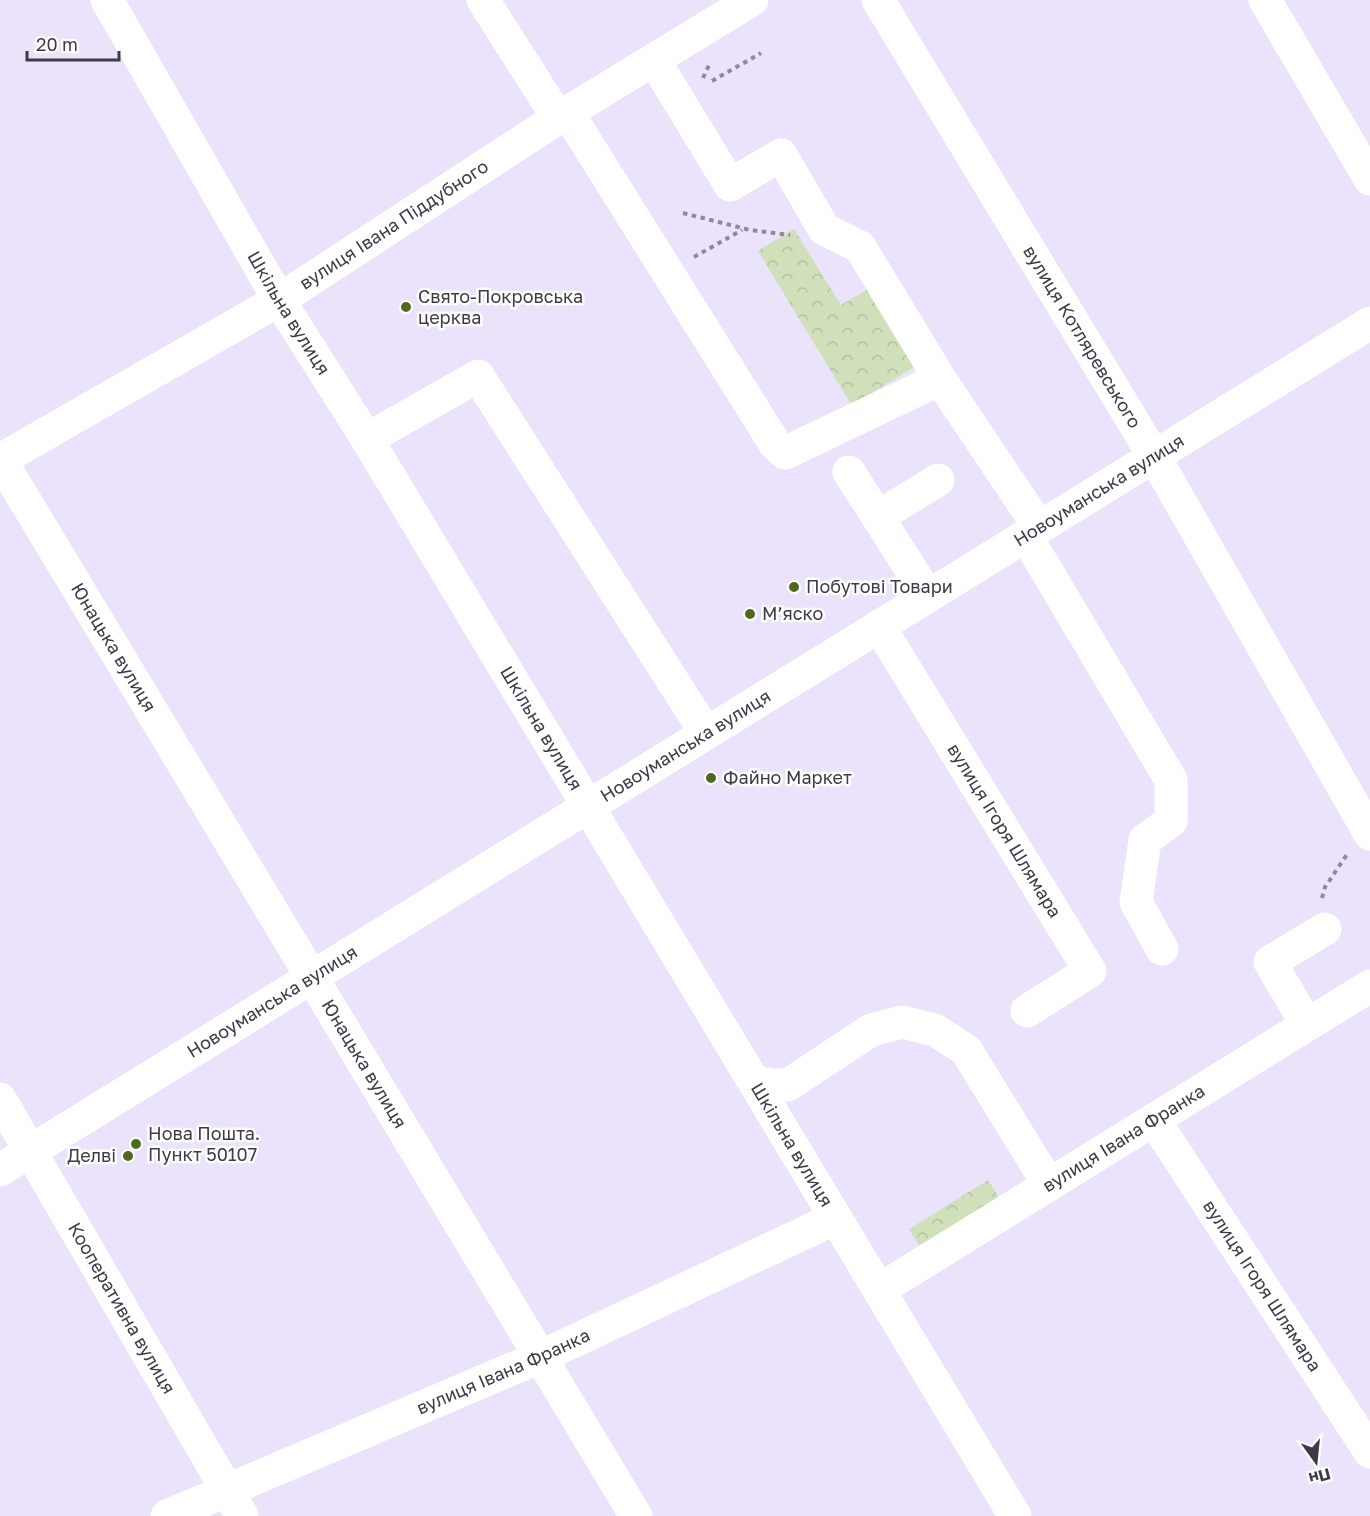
<svg xmlns="http://www.w3.org/2000/svg" width="1370" height="1516" font-family="'Golos Text',sans-serif">
  <style>
    .park { fill: url(#park-crowns) }
    .lines { fill: none; stroke-linecap: round; stroke-linejoin: round }
    .path { stroke: #8f899b; stroke-width: 4; stroke-dasharray: 4.5 4.5; stroke-linecap: butt }
    .minor { stroke: #fff; stroke-width: 33 }
    .poi-dot { fill: #4f6a1d; stroke: #fff; stroke-width: 2 }
    .labels { text-anchor: middle; stroke-width: 5; stroke-linejoin: round; paint-order: stroke }
    .street-label { font-size: 18px; fill: #3e3a46; stroke: #fff }
    .poi-label { font-size: 18px; fill: #3e3a46; stroke: #fff; text-anchor: start }
  </style>
  <defs>
    <pattern id="park-crowns" width="20" height="18" patternUnits="userSpaceOnUse" patternTransform="scale(1.5)"><rect width="20" height="18" fill="#cfe0ba"/><path d="M2 6a3 3 0 1 1 6 0M12 15a3 3 0 1 1 6 0" fill="none" stroke="#b3c1a1"/></pattern>
  </defs>
  <rect width="100%" height="100%" fill="#ebe2fb"/>
  <g class="park">
    <polygon points="794,229 841,305 873,286 920,363 852,406 758,251"/>
    <polygon points="988,1180 1005,1207 926,1257 909,1229"/>
  </g>
  <g class="lines">
    <g class="path">
      <polyline points="703,78 710,63"/>
      <polyline points="712,81 761,53"/>
      <polyline points="683,213 750,230 790,235"/>
      <polyline points="694,257 742,230"/>
      <polyline points="1322,898 1325,887 1348,853"/>
    </g>
    <g class="minor">
      <path id="s1" d="M107,0L279,300L367,439L1015,1516"/>
      <polyline points="483,0 558,118"/>
      <path id="s2" d="M878,0L1154,456L1370,834"/>
      <polyline points="1265,0 1370,179"/>
      <polyline points="654,60 730,185 781,155 824,229 860,247 940,379 1039,527"/>
      <polyline points="568,113 775,444 785,453 940,379"/>
      <polyline points="367,439 478,376 706,733"/>
      <path id="s3" d="M0,459L636,1516"/>
      <path id="s4" d="M0,460L279,300L558,118L752,0"/>
      <polyline points="849,472 928,596"/>
      <polyline points="878,517 938,480"/>
      <polyline points="1026,536 1171,780 1171,821 1145,840 1136,902 1162,949"/>
      <path id="s5" d="M879,626L1090,971L1027,1011"/>
      <polyline points="1307,1025 1270,962 1325,929"/>
      <polyline points="754,1082 772,1085 788,1085 871,1030 902,1022 935,1030 966,1050 1049,1185"/>
      <path id="s6" d="M0,1099L242,1516"/>
      <path id="s7" d="M1154,1120L1370,1452"/>
      <path id="s8" d="M0,1170L1370,323"/>
      <path id="s9" d="M879,1290L1370,986"/>
      <path id="s10" d="M167,1516L540,1357L836,1218"/>
    </g>
  </g>
  <g class="poi-dot">
    <circle cx="406" cy="307" r="6"/>
    <circle cx="794" cy="587" r="6"/>
    <circle cx="750" cy="614" r="6"/>
    <circle cx="711" cy="778" r="6"/>
    <circle cx="136" cy="1144" r="6"/>
    <circle cx="128" cy="1156" r="6"/>
  </g>
  <g class="labels">
    <g class="street-label">
      <text dy="6" stroke="none"><textPath href="#s4" startOffset="459">вулиця Івана Піддубного</textPath></text>
      <text dy="6" stroke="none"><textPath href="#s1" startOffset="362">Шкільна вулиця</textPath></text>
      <text dy="6" stroke="none"><textPath href="#s2" startOffset="394">вулиця Котляревського</textPath></text>
      <text dy="6" stroke="none"><textPath href="#s8" startOffset="1292">Новоуманська вулиця</textPath></text>
      <text dy="6" stroke="none"><textPath href="#s3" startOffset="220">Юнацька вулиця</textPath></text>
      <text dy="6" stroke="none"><textPath href="#s1" startOffset="848">Шкільна вулиця</textPath></text>
      <text dy="6" stroke="none"><textPath href="#s8" startOffset="806">Новоуманська вулиця</textPath></text>
      <text dy="6" stroke="none"><textPath href="#s5" startOffset="240">вулиця Ігоря Шлямара</textPath></text>
      <text dy="6" stroke="none"><textPath href="#s8" startOffset="320">Новоуманська вулиця</textPath></text>
      <text dy="6" stroke="none"><textPath href="#s3" startOffset="706">Юнацька вулиця</textPath></text>
      <text dy="6" stroke="none"><textPath href="#s9" startOffset="288">вулиця Івана Франка</textPath></text>
      <text dy="6" stroke="none"><textPath href="#s1" startOffset="1334">Шкільна вулиця</textPath></text>
      <text dy="6" stroke="none"><textPath href="#s7" startOffset="198">вулиця Ігоря Шлямара</textPath></text>
      <text dy="6" stroke="none"><textPath href="#s6" startOffset="242">Кооперативна вулиця</textPath></text>
      <text dy="6" stroke="none"><textPath href="#s10" startOffset="366">вулиця Івана Франка</textPath></text>
    </g>
    <g class="poi-label">
      <text x="418" y="303">Свято-Покровська<tspan x="418" dy="21">церква</tspan></text>
      <text x="806" y="593">Побутові Товари</text>
      <text x="762" y="620">Мʼяско</text>
      <text x="723" y="784">Файно Маркет</text>
      <text x="148" y="1140">Нова Пошта.<tspan x="148" dy="21">Пункт 50107</tspan></text>
      <text x="116" y="1162" text-anchor="end">Делві</text>
    </g>
  </g>
  <g transform="translate(1316 1462) rotate(165)" stroke="#ffffff" stroke-width="4.5" paint-order="stroke">
  <path d="M0-4.5L10 22L0 15L-10 22Z" fill="#3e3a46"/>
  <text y="-9" font-size="16" font-weight="bold" text-anchor="middle" fill="#3e3a46">Пн</text>
  </g>
  <path d="M27 51v9h92v-9" fill="none" stroke="#3e3a46" stroke-width="3"/>
  <text x="36" y="51" font-size="18" fill="#3e3a46" stroke="#ffffff" stroke-width="4.5" paint-order="stroke">20 m</text>
</svg>
